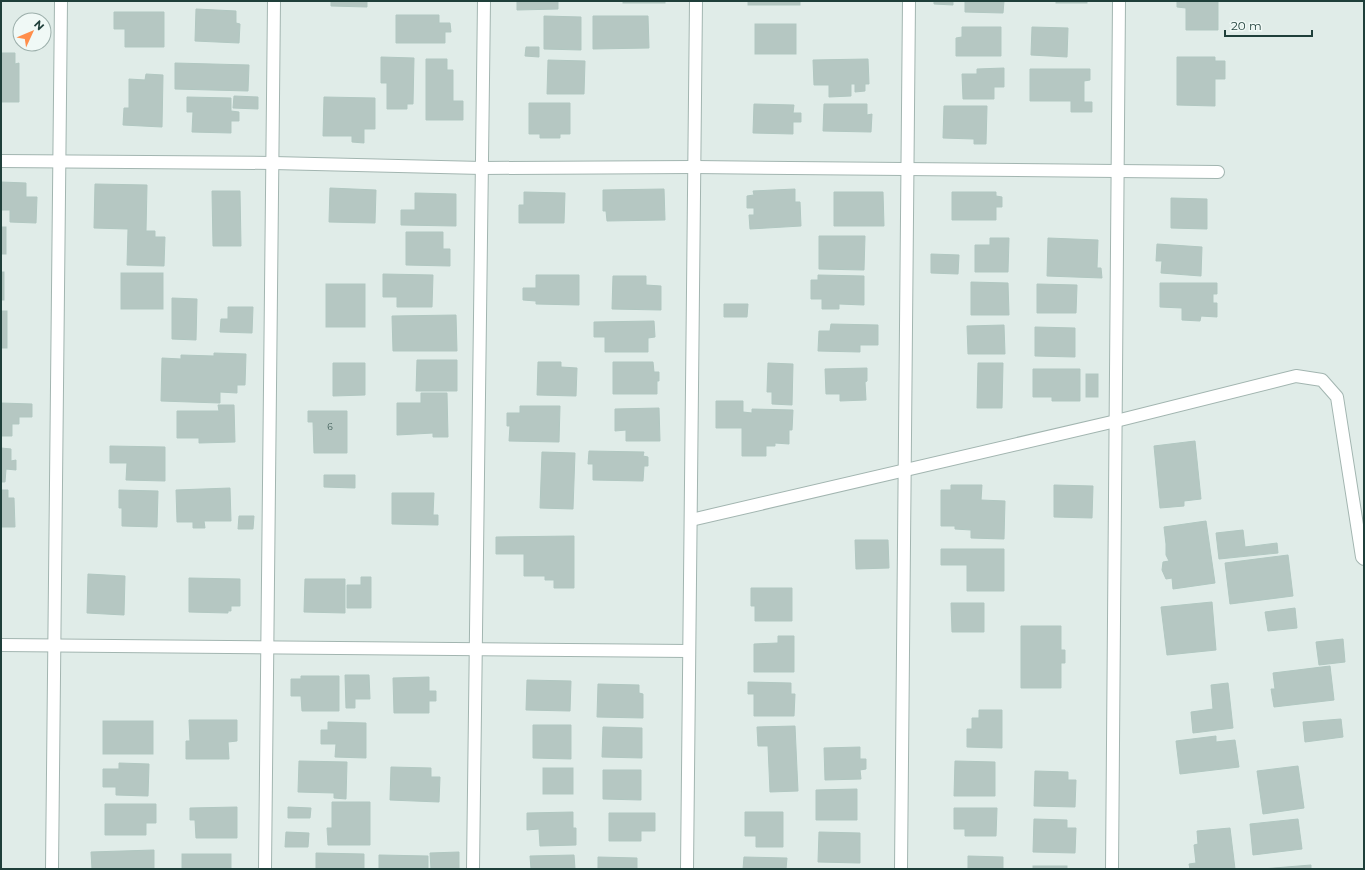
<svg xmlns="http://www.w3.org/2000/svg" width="1365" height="870" font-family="Montserrat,sans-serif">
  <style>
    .building { fill: #b5c7c2; stroke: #b1c7c1 }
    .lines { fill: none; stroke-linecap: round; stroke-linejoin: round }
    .minor-casing { stroke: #a2b5b0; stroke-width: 14 }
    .minor { stroke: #fff; stroke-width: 12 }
    .labels { text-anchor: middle; stroke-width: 3.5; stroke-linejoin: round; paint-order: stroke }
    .number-label { font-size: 9px; fill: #44615c }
  </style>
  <rect width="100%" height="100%" fill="#e0ece8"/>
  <g class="building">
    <polygon points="331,1 367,1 367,7 331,6"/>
    <polygon points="517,1 558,1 558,9 517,10"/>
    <rect x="623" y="1" width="42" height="2"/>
    <rect x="748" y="1" width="52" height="4"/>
    <polygon points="934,1 953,1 953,5 934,4"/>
    <polygon points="965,1 1004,1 1003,13 965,12"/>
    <rect x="1056" y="1" width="31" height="2"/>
    <polygon points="1177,1 1218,1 1218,30 1186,30 1186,8 1177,7"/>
    <polygon points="196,9 236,11 236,23 240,24 239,43 195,41"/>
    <polygon points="114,12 164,12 164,47 125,47 125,29 114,29"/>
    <polygon points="396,15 439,15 439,23 450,23 451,32 445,32 445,43 396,43"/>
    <polygon points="544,16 581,17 581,50 544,49"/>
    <polygon points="593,16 648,16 649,48 593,49"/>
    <rect x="755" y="24" width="41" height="30"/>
    <polygon points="962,27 1001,27 1001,56 956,56 956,38 962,37"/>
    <polygon points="1032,27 1068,28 1067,57 1031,55"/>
    <polygon points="526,47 539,47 539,57 525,56"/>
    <polygon points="1,53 15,53 15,64 19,63 19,102 1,102"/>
    <polygon points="381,57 414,58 413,104 407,104 407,109 387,109 387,83 381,83"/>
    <polygon points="1177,57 1215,57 1215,61 1225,61 1225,79 1215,79 1215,106 1177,105"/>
    <polygon points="426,59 447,59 447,70 453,70 453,101 463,101 463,120 426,120"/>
    <polygon points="868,59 869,84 865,84 865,91 855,92 855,84 851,84 851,96 829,97 829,85 814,85 813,60"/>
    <polygon points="548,60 585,61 584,94 547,94"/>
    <polygon points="175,63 249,65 248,91 175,89"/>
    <polygon points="1004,68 1004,87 994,87 994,99 963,99 962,74 977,74 977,69"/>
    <polygon points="1030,69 1090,69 1090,80 1084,81 1084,102 1092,102 1092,112 1071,112 1071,101 1030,101"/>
    <polygon points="146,74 163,75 162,127 123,125 124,108 129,108 129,79 145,80"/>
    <polygon points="234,96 258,97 258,109 233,108"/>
    <polygon points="187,97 231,98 231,111 239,112 239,121 231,121 231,133 192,132 193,112 187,112"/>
    <polygon points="324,97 375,98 375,129 364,129 364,143 352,142 352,136 323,136"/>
    <polygon points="529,103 570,103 570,134 560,134 560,138 540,138 540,134 529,134"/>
    <polygon points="754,104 794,105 793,113 801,113 801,122 793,122 793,134 753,133"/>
    <polygon points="824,104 867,104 867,115 872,114 871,132 823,131"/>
    <polygon points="944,106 987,106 986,144 974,144 974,139 943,138"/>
    <polygon points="1,182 26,183 26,197 37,197 36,223 10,222 10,210 1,210"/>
    <polygon points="95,184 147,185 146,231 155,231 155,237 165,237 164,266 127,265 128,229 94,228"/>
    <polygon points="330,188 376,190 375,223 329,222"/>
    <polygon points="664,189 665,220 607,221 606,211 603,211 603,190"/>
    <polygon points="795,189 795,202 800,202 801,226 750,229 749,215 754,215 754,208 747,208 747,196 754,195 753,191"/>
    <polygon points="212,191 240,191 241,246 213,246"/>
    <polygon points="524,192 565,193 564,223 519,223 519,205 524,205"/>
    <polygon points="834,192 883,192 884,226 834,226"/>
    <polygon points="952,192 996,192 996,196 1002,197 1002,207 996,207 996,220 952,220"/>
    <polygon points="415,193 456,194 456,226 401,225 401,210 415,210"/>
    <polygon points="1171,198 1207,199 1207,229 1171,228"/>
    <rect x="1" y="227" width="5" height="27"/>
    <polygon points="406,232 443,232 443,249 450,249 450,266 406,265"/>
    <polygon points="819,236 865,236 864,270 819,269"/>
    <polygon points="990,238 1009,238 1008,272 975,272 975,245 990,245"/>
    <polygon points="1048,238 1098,240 1097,268 1101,268 1102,278 1047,276"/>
    <polygon points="1157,244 1202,247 1201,276 1161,273 1162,261 1156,261"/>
    <polygon points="931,254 959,255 958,274 931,273"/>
    <rect x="1" y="272" width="3" height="28"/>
    <rect x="121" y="273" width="42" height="36"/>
    <polygon points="383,274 433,275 432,307 397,307 397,297 383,297"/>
    <polygon points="536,275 579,275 579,305 536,304 536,301 523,300 523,288 536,288"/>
    <polygon points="818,275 864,276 864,305 839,304 839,309 822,309 822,299 811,299 811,280 818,280"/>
    <polygon points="613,276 646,276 646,285 661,286 661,310 612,309"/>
    <polygon points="971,282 1008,283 1009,315 971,315"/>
    <polygon points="1160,283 1217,283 1217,294 1213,294 1213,303 1217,303 1217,317 1201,316 1200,321 1182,320 1182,308 1160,307"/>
    <rect x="326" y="284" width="39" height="43"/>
    <polygon points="1037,284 1077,285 1076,313 1037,313"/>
    <polygon points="172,298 197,299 196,340 172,339"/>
    <polygon points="724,304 748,304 747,317 724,317"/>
    <polygon points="228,307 253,307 252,333 220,332 221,319 228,319"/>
    <rect x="1" y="311" width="6" height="37"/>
    <polygon points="456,315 457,351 393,351 392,316"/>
    <polygon points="654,321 655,337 648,338 648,352 605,352 605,337 594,337 594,322"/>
    <polygon points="831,324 878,325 878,345 860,345 860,352 818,351 819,331 830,331"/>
    <polygon points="1004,325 1005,354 968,354 967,326"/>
    <polygon points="1035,327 1075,328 1075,357 1035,356"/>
    <polygon points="214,353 246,354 245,385 237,385 237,393 220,392 220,403 161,401 162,358 181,359 181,355 214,356"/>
    <polygon points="417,360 457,360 457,391 416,391"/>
    <polygon points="538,362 561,362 561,367 577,368 576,396 537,395"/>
    <polygon points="613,362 653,362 654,372 659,372 659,381 657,381 657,394 613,394"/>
    <polygon points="333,363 365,363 365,395 333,396"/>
    <polygon points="768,363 793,364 792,405 772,404 772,392 767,392"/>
    <polygon points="978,363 1003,363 1002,408 977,408"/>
    <polygon points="867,368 867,381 865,382 866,400 840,401 840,394 826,394 825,369"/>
    <polygon points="1033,369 1080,369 1080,401 1052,401 1052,397 1033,397"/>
    <rect x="1086" y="374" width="12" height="23"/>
    <polygon points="421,393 447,393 448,437 433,437 433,433 397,435 397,403 421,403"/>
    <polygon points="716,401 743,401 743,412 752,413 752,409 793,410 792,430 789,430 789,444 775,443 775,446 766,446 766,456 742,456 742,428 716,428"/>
    <polygon points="1,403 32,404 32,417 19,417 19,424 12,424 12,436 1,436"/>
    <polygon points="218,405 234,405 235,442 199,443 199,438 177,438 177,411 219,411"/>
    <polygon points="520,406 560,406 559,442 509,441 510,426 507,426 507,413 520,413"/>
    <polygon points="659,408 660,441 626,441 626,430 615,431 615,409"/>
    <polygon points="308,411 347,411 347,453 314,453 313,422 308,422"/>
    <polygon points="1195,441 1201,499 1184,501 1184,506 1160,508 1154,446"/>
    <polygon points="110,446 165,447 165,481 126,480 127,463 110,463"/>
    <polygon points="1,448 11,449 11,461 16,460 16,470 6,469 5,482 1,482"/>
    <polygon points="589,451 644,452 643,456 648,457 648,466 644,466 643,481 593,480 593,464 588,464"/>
    <polygon points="542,452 575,453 573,509 540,508"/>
    <polygon points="324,475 355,475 355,488 324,487"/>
    <polygon points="951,485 982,485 981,500 1005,501 1004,539 971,538 971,530 955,529 955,526 941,526 941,490 951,490"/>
    <polygon points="1054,485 1093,486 1092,518 1054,517"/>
    <polygon points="230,488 231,521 204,521 205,528 193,528 193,522 177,522 176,490"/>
    <polygon points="1,490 8,490 8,498 14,498 15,527 1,527"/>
    <polygon points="119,490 158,491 157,527 122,526 122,508 119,508"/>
    <polygon points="392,493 434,493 433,515 438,515 438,525 392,524"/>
    <polygon points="239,516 254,516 253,529 238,529"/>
    <polygon points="1206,521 1215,583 1173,589 1172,578 1166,579 1162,570 1163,562 1169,561 1166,555 1166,544 1164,527"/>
    <polygon points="1243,530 1245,547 1277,543 1278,553 1219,559 1216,533"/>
    <polygon points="574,536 574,588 554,588 554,580 545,580 545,576 524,576 524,554 496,554 496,537"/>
    <polygon points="855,540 888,540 889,568 856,569"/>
    <polygon points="941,549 1004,549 1004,591 967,591 967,565 941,565"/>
    <polygon points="1288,555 1293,596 1230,604 1225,563"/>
    <polygon points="88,574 125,576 124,615 87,613"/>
    <polygon points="361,577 371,577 371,608 347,608 347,585 361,585"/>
    <polygon points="189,578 240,579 240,606 231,606 231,611 228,611 228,613 189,612"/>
    <polygon points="305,579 345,579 345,613 304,612"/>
    <polygon points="751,588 792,588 792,621 755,621 755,606 751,606"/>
    <polygon points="1212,602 1216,650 1167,655 1161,607"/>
    <polygon points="951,603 984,603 984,632 952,632"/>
    <polygon points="1295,608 1297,628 1268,631 1265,612"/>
    <polygon points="1021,626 1061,626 1061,650 1065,650 1065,663 1061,663 1061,688 1021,688"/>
    <polygon points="778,636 794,636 794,672 754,672 754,644 778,643"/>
    <polygon points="1343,639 1345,662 1319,665 1316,642"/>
    <polygon points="1330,666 1334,700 1274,707 1271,689 1275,689 1273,673"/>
    <polygon points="345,675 369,675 370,699 355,699 355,708 346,708"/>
    <polygon points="301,676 339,676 339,711 302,711 301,696 291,696 291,679 301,679"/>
    <polygon points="429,677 429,691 436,691 436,701 429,701 429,713 394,713 393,678"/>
    <polygon points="527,680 571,681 570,711 526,710"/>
    <polygon points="748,682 791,683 791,694 795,694 794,716 754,716 754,694 748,694"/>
    <polygon points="1228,683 1233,728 1193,733 1191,712 1213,709 1211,685"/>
    <polygon points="598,684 639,685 639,693 643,694 643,718 597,717"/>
    <polygon points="979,710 1002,710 1002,748 967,747 967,729 972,729 972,718 979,718"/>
    <polygon points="1341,719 1343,737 1305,742 1303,722"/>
    <polygon points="189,720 237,720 237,741 228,742 229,759 186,759 186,741 190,741"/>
    <rect x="103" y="721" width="50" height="33"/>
    <polygon points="328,722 366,723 366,758 335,757 336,744 321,744 321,730 328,730"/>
    <polygon points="533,725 571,725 571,759 533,758"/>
    <polygon points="795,726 798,791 770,792 768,746 758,746 757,727"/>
    <polygon points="603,727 642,728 642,758 602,757"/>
    <polygon points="1216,736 1216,742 1235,740 1239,767 1180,774 1176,741"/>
    <polygon points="860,747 860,759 866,759 866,769 860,770 861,779 825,780 824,748"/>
    <polygon points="299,761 347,762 346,799 334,798 334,793 298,792"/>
    <polygon points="955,761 995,762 995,796 954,796"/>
    <polygon points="119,763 149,764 148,796 116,795 116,787 103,787 103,769 119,769"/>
    <polygon points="1298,766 1304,808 1263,814 1257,771"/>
    <polygon points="391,767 431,768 431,777 440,777 439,802 390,800"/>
    <rect x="543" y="768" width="30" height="26"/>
    <polygon points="603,770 641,770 641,800 603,799"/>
    <polygon points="1035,771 1068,772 1068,780 1076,780 1075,807 1034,806"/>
    <polygon points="857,789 857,820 816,820 816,790"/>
    <polygon points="332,802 370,802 370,845 328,845 327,828 332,828"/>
    <polygon points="105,804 156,804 156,823 146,823 146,835 105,835"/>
    <polygon points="237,807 237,838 196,838 195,820 190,820 190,808"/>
    <polygon points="288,807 311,808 310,818 288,818"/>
    <polygon points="954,808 997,808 996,836 965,836 965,829 954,829"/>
    <polygon points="573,812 573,828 576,828 576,845 540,846 539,829 527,830 527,813"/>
    <polygon points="745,812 783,812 783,847 756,847 756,836 745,836"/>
    <polygon points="609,813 655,813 655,831 641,831 641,841 609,841"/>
    <polygon points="1034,819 1067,820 1067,828 1076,828 1075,853 1033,852"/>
    <polygon points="1298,819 1302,849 1253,855 1250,824"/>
    <polygon points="1230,828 1235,869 1190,869 1189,864 1196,863 1194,845 1198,844 1197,831"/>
    <polygon points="286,832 309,833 308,847 285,847"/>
    <polygon points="819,832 860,833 860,863 818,862"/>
    <polygon points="154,850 154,869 92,869 91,852"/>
    <polygon points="459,852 459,869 431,869 430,853"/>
    <polygon points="316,853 364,854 364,869 316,869"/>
    <rect x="182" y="854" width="49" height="15"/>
    <polygon points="379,855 428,856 428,869 379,869"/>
    <polygon points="574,855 575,869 531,869 530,856"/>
    <polygon points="968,856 1003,857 1003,869 968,869"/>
    <polygon points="598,857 637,858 637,869 598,869"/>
    <polygon points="744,857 787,858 786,869 743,869"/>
    <polygon points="1311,865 1311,869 1262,869"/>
    <rect x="1033" y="866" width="34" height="3"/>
  </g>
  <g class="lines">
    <g class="minor-casing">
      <g id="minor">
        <polyline points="1,161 273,163 482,168 694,167 1218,172"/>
        <polyline points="691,520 1116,421 1296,376 1322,380 1337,397 1362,557 1364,559"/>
        <polyline points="1,645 689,651"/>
        <polyline points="52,869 61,1"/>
        <polyline points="265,869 274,1"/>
        <polyline points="473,869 484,1"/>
        <polyline points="687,869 696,1"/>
        <polyline points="901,869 909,1"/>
        <polyline points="1112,869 1119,1"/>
      </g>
    </g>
    <use href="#minor" class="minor"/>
  </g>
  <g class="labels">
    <g class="number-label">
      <text x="330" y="430">6</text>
    </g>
  </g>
  <rect width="1365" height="870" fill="none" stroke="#1f3f3a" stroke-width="4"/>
  <g transform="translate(32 32) rotate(46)"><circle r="19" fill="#f0f9f6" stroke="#9cafab"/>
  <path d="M0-3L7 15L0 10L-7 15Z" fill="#ff8e4b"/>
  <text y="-6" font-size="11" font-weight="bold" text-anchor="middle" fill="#1f3f3a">N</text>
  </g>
  <path d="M1225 30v6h87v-6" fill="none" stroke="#1f3f3a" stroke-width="2"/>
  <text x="1231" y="30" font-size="12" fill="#1f3f3a" stroke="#f0f9f6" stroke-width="3" paint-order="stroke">20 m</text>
</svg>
